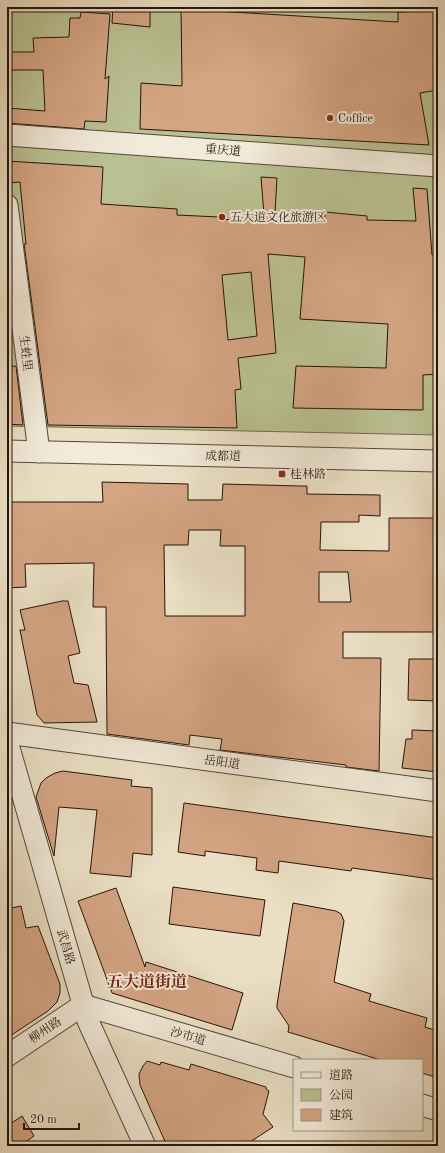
<svg xmlns="http://www.w3.org/2000/svg" width="445" height="1153" font-family="'Old Standard TT','Noto Serif SC',serif">
  <style>
    .green { fill: #bac193; stroke: #706a4e }
    .building { fill: #d4a583; stroke: #25130a; fill-rule: evenodd }
    .lines { fill: none; stroke-linecap: round; stroke-linejoin: round }
    .minor-casing { stroke: #564639; stroke-width: 23 }
    .minor { stroke: #f2ebda; stroke-width: 21 }
    .poi-dot { fill: #8f2418; stroke: #f2ebda; stroke-width: 1.5 }
    .labels { text-anchor: middle; stroke-width: 4; stroke-linejoin: round; paint-order: stroke }
    .poi-label { font-size: 12px; fill: #25130a; stroke: #f2ebda; text-anchor: start }
    .street-label { font-size: 12px; fill: #25130a; stroke: #f2ebda }
    .district-label { font-size: 16px; font-weight: bold; fill: #7a1f14; stroke: #f2ebda }
  </style>
  <rect width="100%" height="100%" fill="#ebe0c6"/>
  <filter id="stains"><feTurbulence type="fractalNoise" baseFrequency=".005" numOctaves="4"/><feColorMatrix values="0 0 0 0 .2 0 0 0 0 .09 0 0 0 0 .02 0 0 0 .5 -.17"/></filter>
  <radialGradient id="worn" r=".72"><stop offset=".6" stop-color="#630" stop-opacity="0"/><stop offset="1" stop-color="#630" stop-opacity=".3"/></radialGradient>
  <polygon class="green" points="7,7 438,7 438,435 7,426"/>
  <g class="building">
    <polygon points="113,7 150,7 150,27 112,23"/>
    <polygon points="181,7 215,7 215,11 398,22 398,12 406,12 405,7 438,7 438,90 420,93 429,145 140,129 141,83 182,86"/>
    <polygon points="81,12 110,14 105,79 109,76 106,122 85,121 84,129 7,123 7,108 45,111 43,70 7,70 7,52 34,52 33,38 69,37 70,18 80,18"/>
    <path d="M7,161L103,167L101,204L177,209V215L219,217V219L252,221L251,215H264L261,177L277,178L275,213L325,217V212L367,216V220L416,221L413,188L427,189L432,255L438,254V374L423,375V410L293,408L296,366L386,368L388,324L300,319L305,257L268,254L276,353L238,358L241,389L235,390L237,428L48,425L24,244H26L20,182L7,183ZM251,272L257,336L228,340L222,275Z"/>
    <polygon points="16,366 23,425 7,424 7,367"/>
    <path d="M102,482L188,484V500H222L223,484L301,486H307V494L380,495V516L359,515V522H321L320,550L389,551V518H438V632H343V658H381L379,771L346,767V765L220,750L222,739L190,735L189,745L107,734L106,607H93L94,563L25,564L26,587L7,588V502H103ZM189,530H221L220,546H245V616H165L164,545H188ZM319,572H348L351,602H319Z"/>
    <polygon points="62,601 68,601 80,653 68,656 74,683 88,685 97,722 44,723 37,715 20,630 25,630 20,610"/>
    <polygon points="409,659 438,659 438,701 408,700"/>
    <polygon points="412,730 438,731 438,772 402,768 406,739 412,739"/>
    <polygon points="63,771 132,780 131,786 152,788 152,855 133,853 131,877 90,873 97,810 59,807 54,856 36,797 41,783 46,778 55,773"/>
    <polygon points="184,803 438,838 438,880 352,868 351,871 279,861 278,873 256,870 257,858 205,851 205,856 178,852"/>
    <polygon points="173,887 265,900 260,936 169,924"/>
    <polygon points="116,888 145,967 146,962 243,993 232,1030 112,993 78,901"/>
    <polygon points="293,903 336,911 341,914 344,921 334,982 371,994 369,1001 427,1018 425,1027 438,1031 438,1078 422,1073 422,1060 381,1060 288,1032 289,1026 277,1008 277,1005"/>
    <polygon points="21,906 26,928 38,926 60,984 60,993 57,1002 48,1011 7,1038 7,909"/>
    <polygon points="147,1061 160,1065 161,1062 189,1070 191,1064 266,1087 266,1089 269,1091 263,1114 273,1127 244,1146 167,1146 140,1085 139,1074 143,1066"/>
    <polygon points="22,1116 34,1136 20,1146 7,1146 7,1126"/>
  </g>
  <g class="lines">
    <g class="minor-casing">
      <g id="minor">
        <polyline points="7,135 438,166"/>
        <polyline points="7,205 39,452"/>
        <polyline points="7,451 438,461"/>
        <polyline points="7,733 438,791"/>
        <polyline points="7,741 88,1021 145,1146"/>
        <polyline points="83,1005 294,1067"/>
        <polyline points="7,1056 83,1005"/>
        <polyline points="422,1105 438,1110"/>
      </g>
    </g>
    <use href="#minor" class="minor"/>
  </g>
  <g class="poi-dot">
    <circle cx="330" cy="118" r="4"/>
    <circle cx="222" cy="217" r="4"/>
    <rect x="278" y="470" width="8" height="8" rx="2"/>
  </g>
  <g class="labels">
    <g class="poi-label">
      <text x="338" y="122">Coffice</text>
      <text x="230" y="221">五大道文化旅游区</text>
      <text x="290" y="478">桂林路</text>
    </g>
    <g class="street-label">
      <text transform="translate(223 150) rotate(4)" y="4">重庆道</text>
      <text transform="translate(26 353) rotate(83)" y="4">生﨡里</text>
      <text transform="translate(223 456) rotate(1)" y="4">成都道</text>
      <text transform="translate(222 762) rotate(8)" y="4">岳阳道</text>
      <text transform="translate(66 947) rotate(74)" y="4">武昌路</text>
      <text transform="translate(45 1030) rotate(-34)" y="4">柳州路</text>
      <text transform="translate(188 1036) rotate(16)" y="4">沙市道</text>
    </g>
    <g class="district-label">
      <text x="147" y="987">五大道街道</text>
    </g>
  </g>
  <rect width="445" height="1153" fill="none" stroke="#ebe0c6" stroke-width="24"/>
  <rect x="8" y="8" width="429" height="1137" fill="none" stroke="#25130a" stroke-width="2"/>
  <rect x="12" y="12" width="421" height="1129" fill="none" stroke="#25130a"/>
  <rect x="293" y="1059" width="130" height="72" fill="#f2ebda" stroke="#a09587"/>
  <rect x="301" y="1072" width="20" height="6" fill="#f2ebda" stroke="#a09587"/>
  <text x="329" y="1079" font-size="12" fill="#25130a">道路</text>
  <rect x="301" y="1089" width="20" height="12" fill="#bac193" stroke="#a09587"/>
  <text x="329" y="1099" font-size="12" fill="#25130a">公园</text>
  <rect x="301" y="1109" width="20" height="12" fill="#d4a583" stroke="#a09587"/>
  <text x="329" y="1119" font-size="12" fill="#25130a">建筑</text>
  <path d="M24 1123v6h55v-6" fill="none" stroke="#25130a" stroke-width="2"/>
  <text x="30" y="1123" font-size="12" fill="#25130a" stroke="#f2ebda" stroke-width="3" paint-order="stroke">20 m</text>
  <rect width="100%" height="100%" filter="url(#stains)"/>
  <rect width="100%" height="100%" fill="url(#worn)"/>
</svg>
